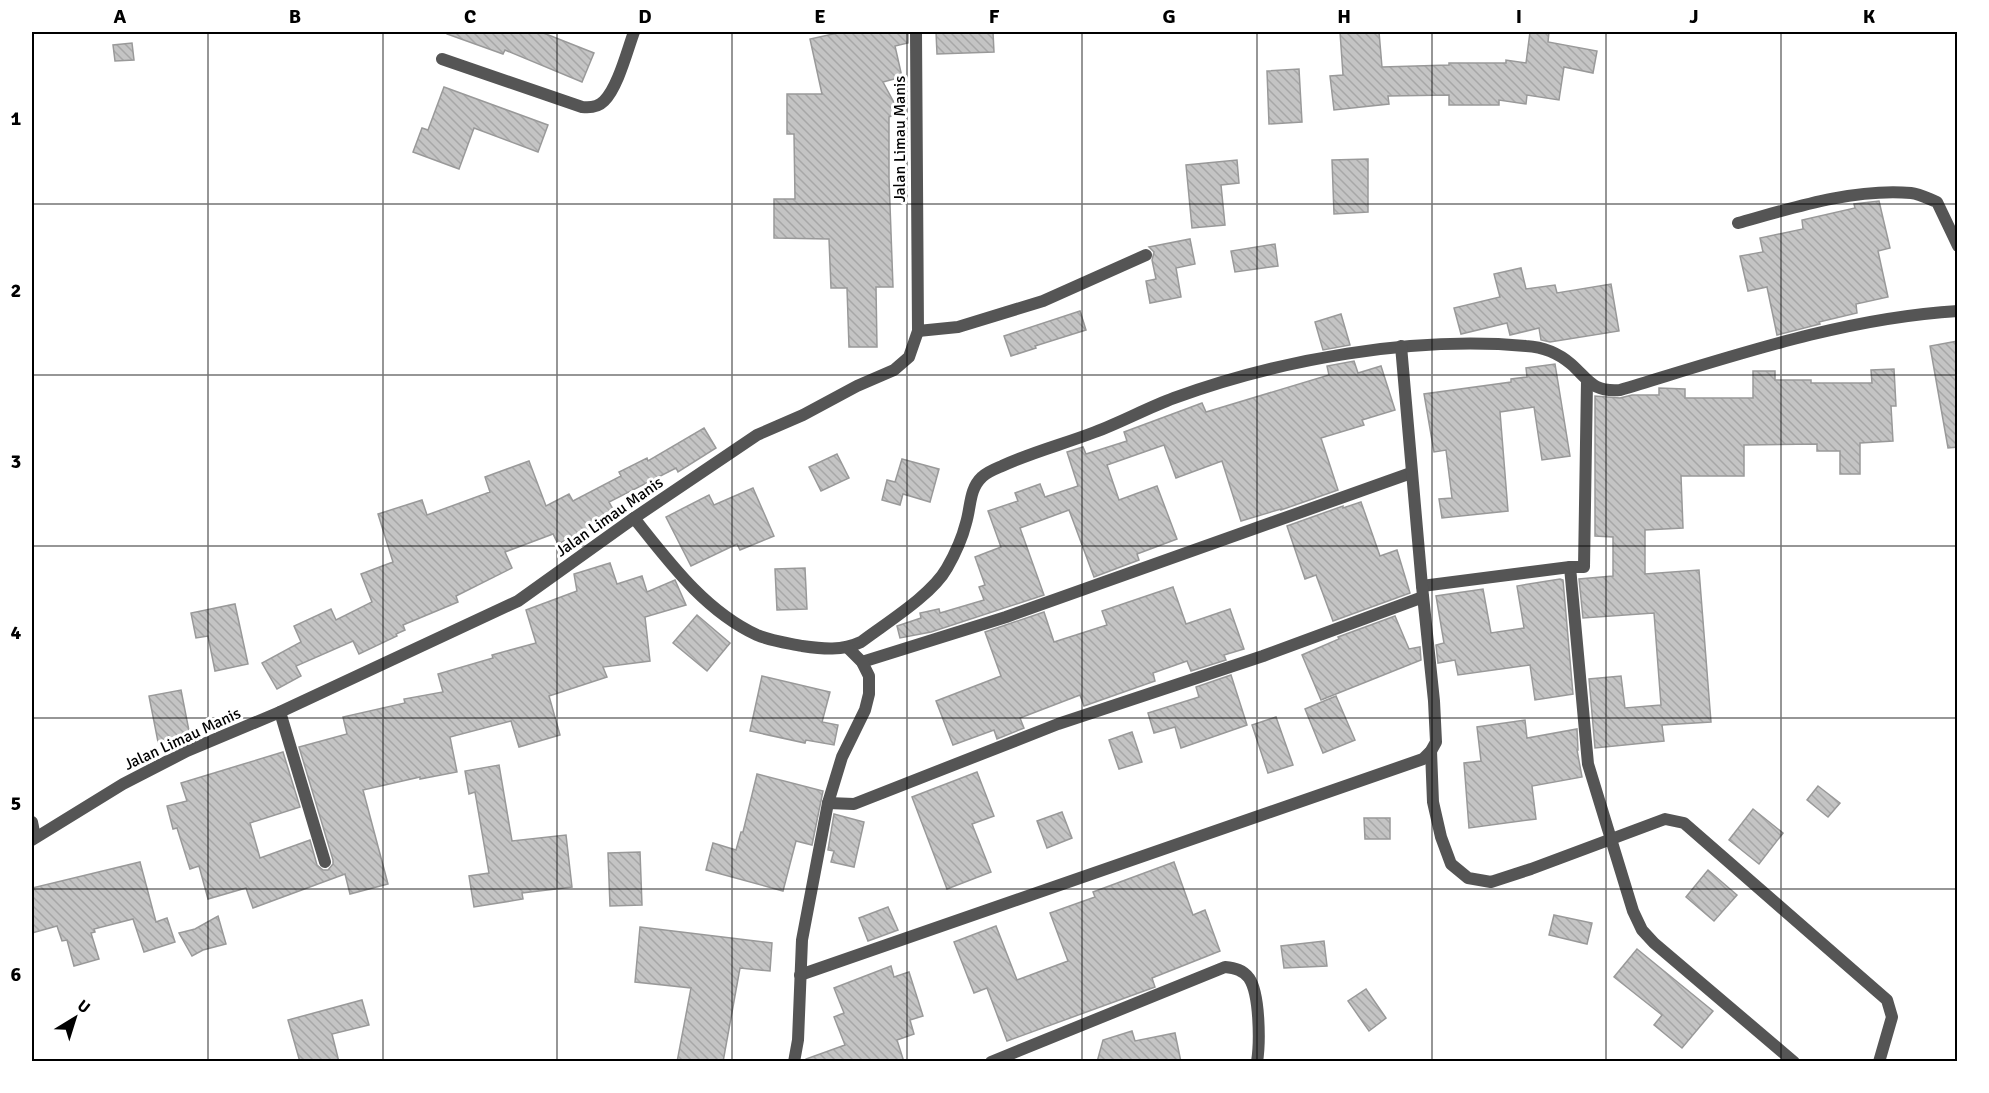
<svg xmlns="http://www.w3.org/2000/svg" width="1989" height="1093" font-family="Signika,sans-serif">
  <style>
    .building { fill: url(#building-back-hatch); stroke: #999; stroke-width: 1.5 }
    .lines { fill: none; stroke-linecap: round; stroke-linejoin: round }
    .minor { stroke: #555; stroke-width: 12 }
    .tertiary { stroke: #555; stroke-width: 12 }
    .grid { fill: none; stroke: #000; stroke-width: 1.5; stroke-opacity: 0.55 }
    .labels { text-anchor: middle; stroke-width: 6; stroke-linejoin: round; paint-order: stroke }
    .street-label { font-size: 16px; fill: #000; stroke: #fff }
    .neatline { fill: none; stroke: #000; stroke-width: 2 }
    .grid-label { font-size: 20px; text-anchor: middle; font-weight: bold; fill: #000 }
  </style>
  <defs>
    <pattern id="building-back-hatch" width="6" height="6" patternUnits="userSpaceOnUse" patternTransform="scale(1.5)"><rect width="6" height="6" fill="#c4c4c4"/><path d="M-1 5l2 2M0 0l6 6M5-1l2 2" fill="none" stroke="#a7a7a7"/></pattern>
  </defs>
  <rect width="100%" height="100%" fill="#fff"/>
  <g class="building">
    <polygon points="447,32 541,32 594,53 582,82 505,50 503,54 447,34"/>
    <polygon points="842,32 908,32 908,43 895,46 902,77 883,82 899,112 889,117 889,178 893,287 876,287 877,347 849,347 847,288 831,288 829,239 774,238 774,199 795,199 794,134 787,134 787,94 822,94 810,39"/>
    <polygon points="936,32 993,32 994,52 937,54"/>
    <polygon points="1340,32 1379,32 1382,67 1449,65 1449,63 1506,63 1506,60 1526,63 1530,32 1549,32 1548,42 1597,51 1593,73 1564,67 1559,100 1527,95 1526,104 1499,100 1499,105 1449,105 1449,95 1388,96 1389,104 1334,110 1330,76 1343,75"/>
    <polygon points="132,43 134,60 115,61 113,45"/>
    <polygon points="1299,69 1302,122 1269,124 1267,71"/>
    <polygon points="444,87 548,125 538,152 474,128 459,169 413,152 422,128 428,130"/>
    <polygon points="1368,159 1368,212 1334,214 1332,160"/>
    <polygon points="1237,160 1239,183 1221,185 1225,225 1192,228 1186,165"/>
    <polygon points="1879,201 1890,248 1878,251 1888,297 1856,304 1857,313 1819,322 1820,324 1777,335 1767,287 1748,291 1740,256 1763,252 1760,238 1803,229 1802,220 1855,208 1854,204"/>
    <polygon points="1190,239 1195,264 1176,268 1181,297 1150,303 1146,281 1156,279 1152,260 1154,252 1149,247"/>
    <polygon points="1275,244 1278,266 1235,272 1231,251"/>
    <polygon points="1521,268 1526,289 1555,285 1557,293 1611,284 1619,331 1550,342 1541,340 1539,328 1510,335 1507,323 1461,334 1454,308 1500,297 1494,274"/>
    <polygon points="1080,311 1086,330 1035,346 1036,348 1011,356 1004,336"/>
    <polygon points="1341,314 1350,345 1323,350 1315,322"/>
    <polygon points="1958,341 1958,447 1948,448 1930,346"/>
    <polygon points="1354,361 1358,373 1381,366 1395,410 1362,420 1364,425 1321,438 1338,490 1281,510 1281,509 1241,521 1222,461 1176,478 1164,445 1107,465 1119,500 1157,486 1177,539 1137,554 1139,560 1094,577 1069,510 1020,528 1044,595 931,632 900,638 897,626 921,618 920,613 939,609 940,613 984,600 979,587 985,585 975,557 1001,547 988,511 1018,501 1015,493 1040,484 1045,497 1078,486 1067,452 1083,447 1086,454 1127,441 1124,432 1202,403 1206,412 1329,375 1327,366"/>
    <polygon points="1555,364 1570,456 1542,460 1534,407 1500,412 1508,511 1442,518 1439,499 1452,498 1446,450 1434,452 1424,394 1511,382 1511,379 1527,377 1526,368"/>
    <polygon points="1894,369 1896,406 1891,406 1893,441 1860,443 1860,474 1840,474 1840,451 1817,451 1817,444 1744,445 1744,476 1681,476 1683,528 1645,530 1645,574 1699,570 1711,722 1662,725 1664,741 1595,748 1589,679 1621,676 1625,708 1661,705 1654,613 1583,618 1579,579 1613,576 1613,537 1595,536 1595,396 1620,398 1632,395 1659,395 1659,388 1685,389 1685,398 1753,398 1753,371 1775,371 1775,380 1811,380 1811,383 1872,383 1871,370"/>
    <polygon points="704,428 716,448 678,472 676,468 609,502 618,518 595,530 593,527 558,544 553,534 505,552 512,568 456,596 458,602 403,625 405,630 396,634 397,636 359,654 353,641 296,666 301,676 277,689 262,663 301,642 294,626 331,609 336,620 372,602 361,574 393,562 378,514 422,500 427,515 490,492 485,477 529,461 546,506 569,494 573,501 621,476 619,472 647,458 648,461"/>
    <polygon points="837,454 849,478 821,491 809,467"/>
    <polygon points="902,459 939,469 930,502 903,494 900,505 882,500 887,480 895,482"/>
    <polygon points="753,488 774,536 740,550 737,544 691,566 666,517 709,495 714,505"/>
    <polygon points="1361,502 1380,556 1397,550 1410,593 1333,621 1316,575 1305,579 1287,526 1343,506 1343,508"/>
    <polygon points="610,563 617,584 642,576 647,592 675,580 686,605 645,617 650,661 603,667 607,677 549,696 560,735 519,747 511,721 450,737 457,772 420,779 420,777 363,790 388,884 350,894 345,874 253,908 246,888 208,899 199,866 190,869 177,828 173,829 167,806 187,801 181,783 283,752 300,807 250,823 260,858 310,840 317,865 323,870 328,870 333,864 333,860 299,747 347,734 343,717 405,703 404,699 443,692 438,674 493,658 492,655 536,643 526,610 577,591 574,574"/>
    <polygon points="805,568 807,609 777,610 775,569"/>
    <polygon points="1560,579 1563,580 1573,694 1535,700 1530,665 1458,675 1455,660 1438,663 1436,645 1444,643 1436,596 1483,589 1491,633 1524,628 1517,586"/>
    <polygon points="1173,587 1186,624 1230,609 1244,649 1224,655 1226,660 1191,671 1187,661 1153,673 1155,681 1084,706 1080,695 1020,718 1024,728 997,739 994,730 953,745 936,701 1001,676 985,632 1044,612 1054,642 1107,625 1102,611"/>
    <polygon points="235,604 248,664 215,671 208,636 196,638 191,613"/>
    <polygon points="697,615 730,643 707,671 673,643"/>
    <polygon points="1395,616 1409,649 1420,647 1421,660 1321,700 1302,655 1339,639 1338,637"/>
    <polygon points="1231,675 1247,725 1181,748 1175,727 1154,733 1148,713 1199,697 1196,687"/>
    <polygon points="762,676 830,692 822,722 838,725 834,745 806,740 805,743 750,731"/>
    <polygon points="181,690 190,736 158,742 149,696"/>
    <polygon points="1336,696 1355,740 1323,753 1305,709"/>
    <polygon points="1276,717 1293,765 1268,773 1252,725"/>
    <polygon points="1525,720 1527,738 1577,729 1578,750 1577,750 1582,777 1532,786 1536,819 1469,828 1464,763 1481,761 1477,727"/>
    <polygon points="1132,732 1142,762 1119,769 1109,740"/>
    <polygon points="499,765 512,841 566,835 572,887 522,893 523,899 474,907 469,876 489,873 475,792 469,794 465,771"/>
    <polygon points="977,772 994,816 972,824 991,872 947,889 912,797"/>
    <polygon points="757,774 823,791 812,845 796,841 783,891 706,870 713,843 736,850 741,832 743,832"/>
    <polygon points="1818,786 1840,803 1828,817 1807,800"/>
    <polygon points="1753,809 1783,833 1759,864 1729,840"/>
    <polygon points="1062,812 1072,838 1047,848 1037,821"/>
    <polygon points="834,814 864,822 854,867 831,862 834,851 828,850"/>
    <polygon points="1364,818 1390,818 1390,839 1365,839"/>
    <polygon points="640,852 642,905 610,906 608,853"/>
    <polygon points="140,862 156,922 167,918 175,942 144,952 133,919 94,929 95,932 91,933 99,959 74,966 67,940 62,941 57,926 32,933 32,888"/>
    <polygon points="1174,862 1193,915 1205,910 1220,951 1152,978 1155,987 1007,1041 987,988 974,993 954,942 996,926 1017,980 1068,961 1050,913 1095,897 1093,892"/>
    <polygon points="1708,870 1737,895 1714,921 1686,897"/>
    <polygon points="888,907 898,930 868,941 859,918"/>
    <polygon points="1554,915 1592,923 1587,944 1549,935"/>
    <polygon points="218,916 226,944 203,950 192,956 179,933 195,929"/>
    <polygon points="640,927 772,943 770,971 740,968 723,1062 677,1062 691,988 635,982"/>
    <polygon points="1324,941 1327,966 1284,968 1281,946"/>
    <polygon points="1637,949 1713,1011 1682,1048 1654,1025 1662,1015 1614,977"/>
    <polygon points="891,966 894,977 909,972 923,1016 910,1020 914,1034 897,1040 904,1062 806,1062 806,1059 845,1045 834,1017 844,1013 834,988"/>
    <polygon points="1366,989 1386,1018 1369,1031 1348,1001"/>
    <polygon points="362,1000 369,1025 332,1034 339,1062 300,1062 288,1020"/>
    <polygon points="1132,1031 1135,1041 1175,1033 1181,1062 1097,1062 1103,1040"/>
  </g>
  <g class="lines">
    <g class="minor">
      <path d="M442,59L582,107C590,108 598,107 604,101C618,87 627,51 634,32"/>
      <path d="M1738,223C1792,208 1854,188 1911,193C1920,194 1929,199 1937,202L1958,246"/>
      <polyline points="918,331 958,327 1043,301 1146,255"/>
      <polyline points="1587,381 1584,567 1570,567 1588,764 1633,911 1642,930 1654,943 1794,1062"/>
      <path d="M634,518C669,562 705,611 757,635C771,641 788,643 802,646C823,649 842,651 861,642C886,623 932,595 947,568C955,554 962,539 966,523C971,507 969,489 982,477C987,472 995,469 1002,466C1032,452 1064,444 1095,432C1122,422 1147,408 1174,398C1281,359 1412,336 1526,346C1543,347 1557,352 1571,364C1589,380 1592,392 1620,390C1730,357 1842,318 1958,311"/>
      <polyline points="1422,586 1570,567"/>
      <polyline points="862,662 1006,617 1411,473"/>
      <polyline points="280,712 325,862"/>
      <polyline points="1431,751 1433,802 1441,837 1451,864 1468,878 1491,882 1531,869 1665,819 1684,823 1887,1000 1892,1017 1879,1062"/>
      <polyline points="828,803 854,804 1058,724 1263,656 1423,597"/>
      <polyline points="32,822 35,837"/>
      <polyline points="800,975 1423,759 1431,751 1436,742 1434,701 1422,586 1401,346"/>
      <polyline points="794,1062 798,1040 802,940 828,803 842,757 865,710 869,694 869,676 862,662 848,648"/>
      <path d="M991,1062L1225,967C1235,968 1243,970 1249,978C1260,994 1260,1043 1257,1062"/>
    </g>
    <polyline class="tertiary" points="32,840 123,784 187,751 280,712 518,601 634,518 757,435 803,415 857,386 894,370 909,357 918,331 916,32"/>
  </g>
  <path class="grid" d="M208,32V1062M383,32V1062M557,32V1062M732,32V1062M907,32V1062M1082,32V1062M1257,32V1062M1432,32V1062M1606,32V1062M1781,32V1062M32,204H1958M32,375H1958M32,546H1958M32,718H1958M32,889H1958"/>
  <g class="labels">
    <g class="street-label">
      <text transform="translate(899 139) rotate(-90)" y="6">Jalan Limau Manis</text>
      <text transform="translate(609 516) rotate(-35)" y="6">Jalan Limau Manis</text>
      <text transform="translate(182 738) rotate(-25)" y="6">Jalan Limau Manis</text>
    </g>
  </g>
  <rect width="1989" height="1093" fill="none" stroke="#ffffff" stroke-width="66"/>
  <g transform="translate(75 1018) rotate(38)" stroke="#ffffff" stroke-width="4.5" paint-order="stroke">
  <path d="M0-4.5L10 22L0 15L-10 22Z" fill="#000000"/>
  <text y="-9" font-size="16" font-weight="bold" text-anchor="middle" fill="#000000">U</text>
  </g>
  <rect x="33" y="33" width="1923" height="1027" class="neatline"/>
  <g class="grid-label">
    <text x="120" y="23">A</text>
    <text x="295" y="23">B</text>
    <text x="470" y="23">C</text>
    <text x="645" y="23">D</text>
    <text x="820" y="23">E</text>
    <text x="994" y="23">F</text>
    <text x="1169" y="23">G</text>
    <text x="1344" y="23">H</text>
    <text x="1519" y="23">I</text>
    <text x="1694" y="23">J</text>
    <text x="1869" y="23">K</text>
    <text x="16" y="125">1</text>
    <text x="16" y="297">2</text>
    <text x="16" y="468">3</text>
    <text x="16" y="639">4</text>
    <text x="16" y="810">5</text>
    <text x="16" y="981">6</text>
  </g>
</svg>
